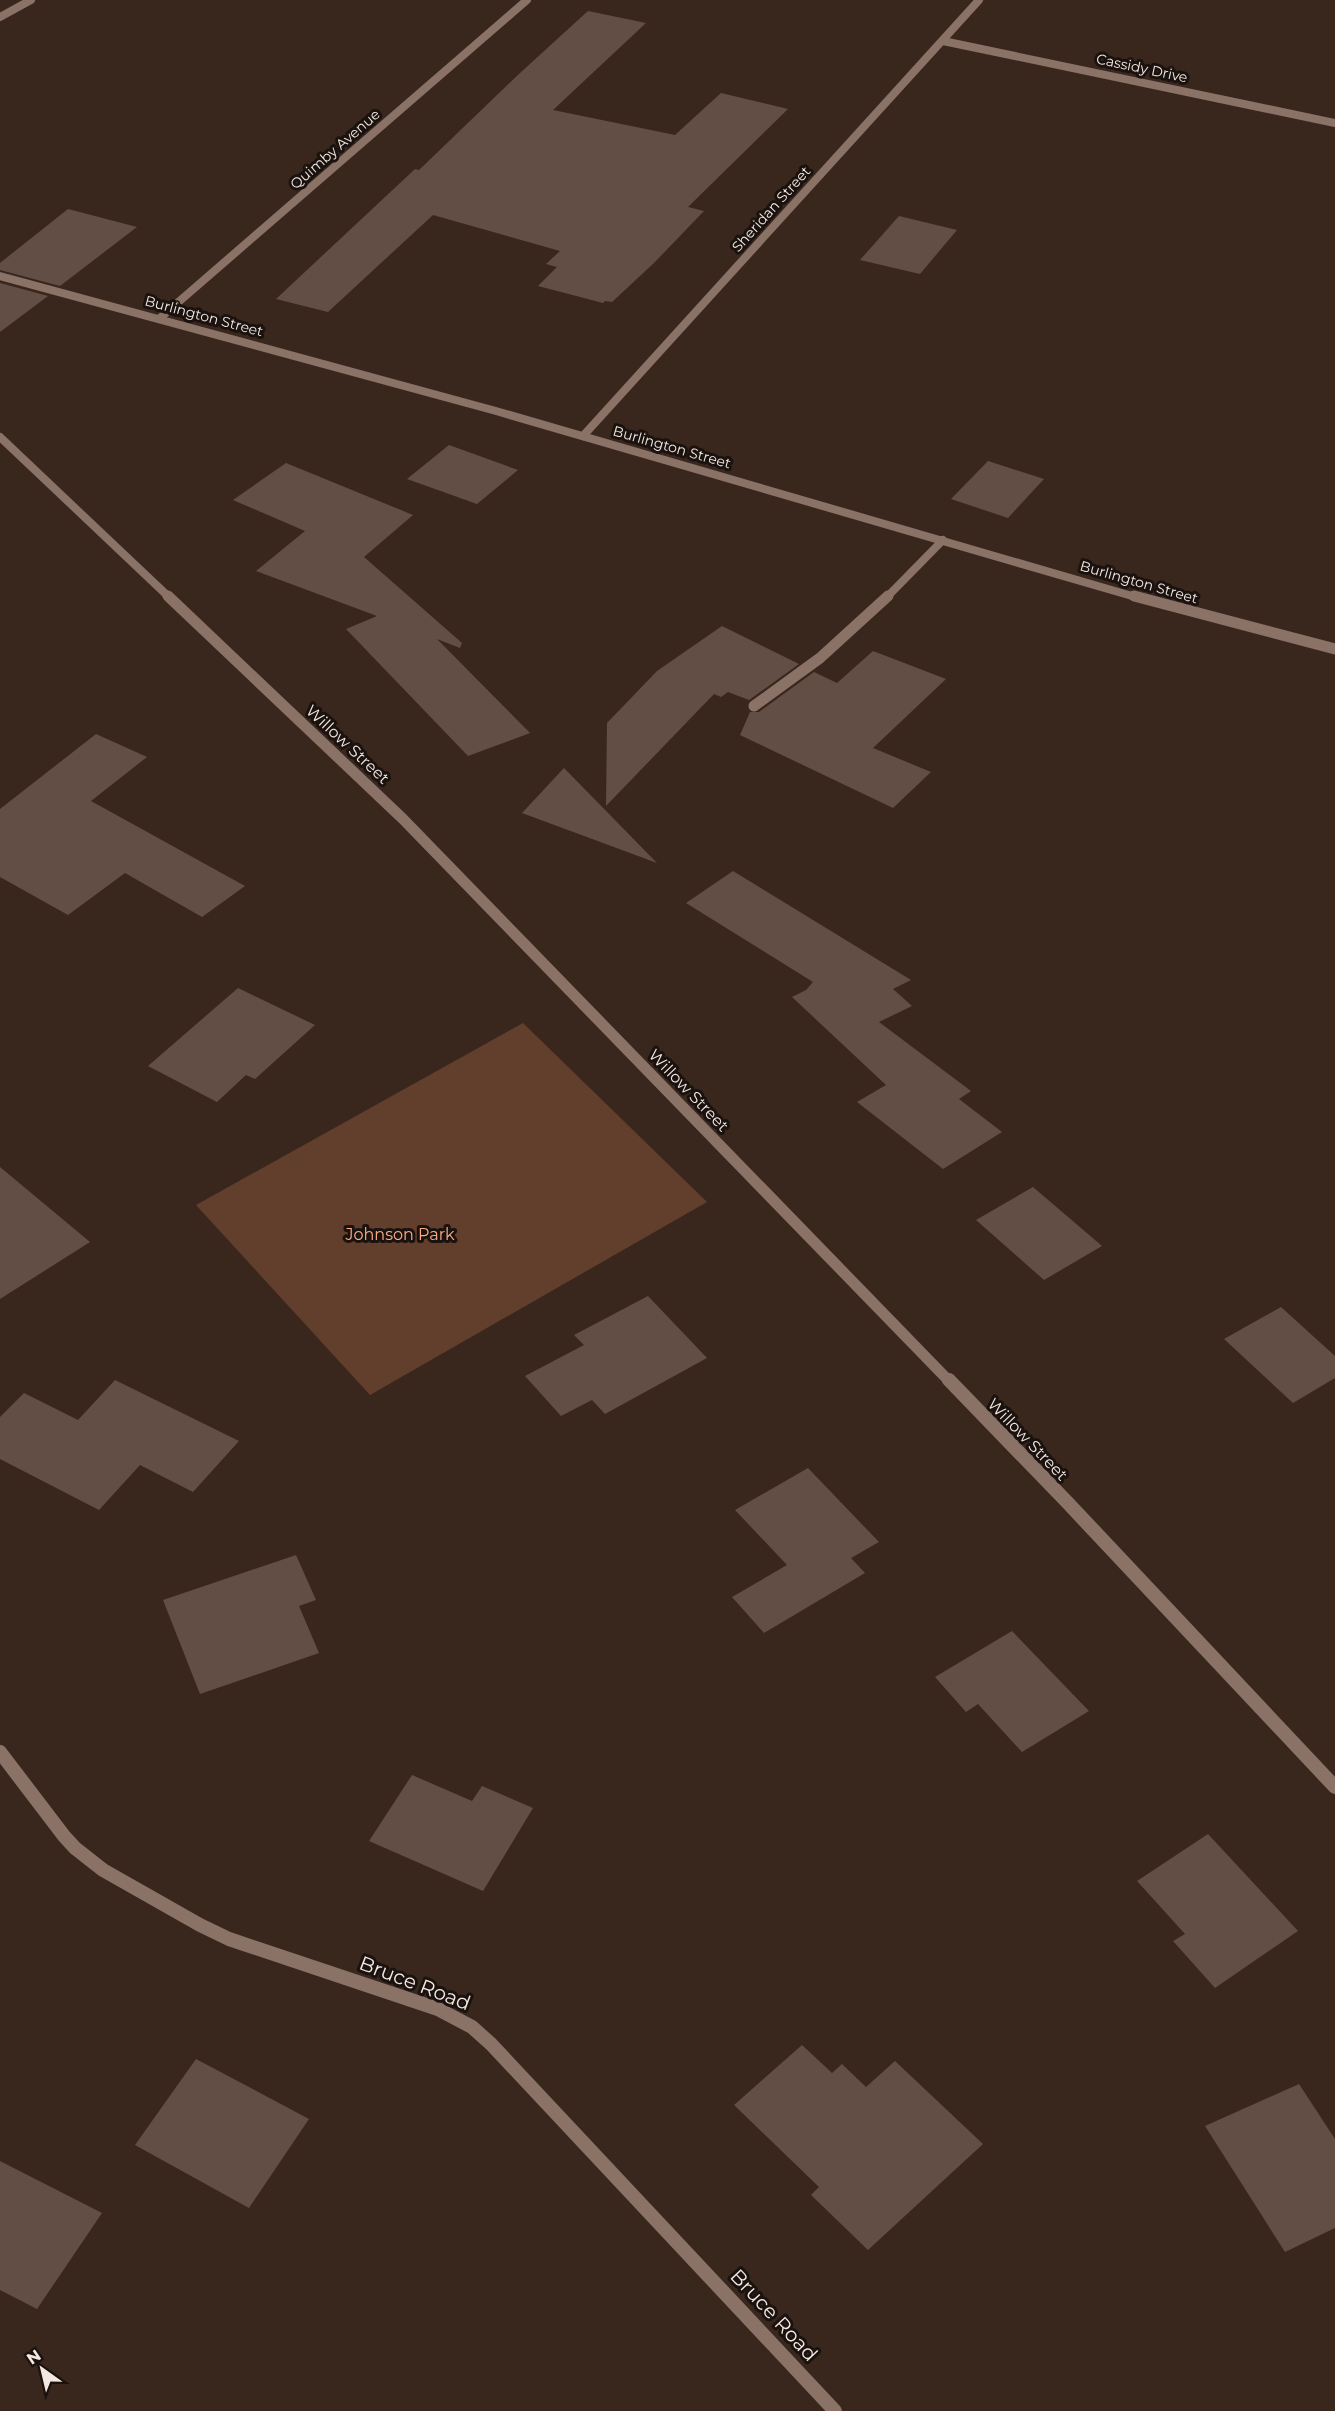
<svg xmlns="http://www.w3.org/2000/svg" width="1335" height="2411" font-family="Montserrat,sans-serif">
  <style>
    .green { fill: #623e2c }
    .building { fill: #624e44 }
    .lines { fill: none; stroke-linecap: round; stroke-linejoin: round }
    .service-far1 { stroke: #8a7267; stroke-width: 8 }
    .service { stroke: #8a7267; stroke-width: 11 }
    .minor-far1 { stroke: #8a7267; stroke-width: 8 }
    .minor { stroke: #8a7267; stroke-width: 14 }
    .tertiary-far2 { stroke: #8a7267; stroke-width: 8 }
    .tertiary-far1 { stroke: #8a7267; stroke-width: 11 }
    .tertiary { stroke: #8a7267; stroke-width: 14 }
    .labels { text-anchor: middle; stroke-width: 6; stroke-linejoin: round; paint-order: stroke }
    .far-street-label { font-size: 14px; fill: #f5e8e2; stroke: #1a120e }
    .street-label { font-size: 16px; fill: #f5e8e2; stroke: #1a120e }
    .park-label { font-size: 16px; fill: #fbac87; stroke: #1a120e }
    .near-street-label { font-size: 20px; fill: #f5e8e2; stroke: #1a120e }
  </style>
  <rect width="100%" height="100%" fill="#39271e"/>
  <polygon class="green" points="523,1023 707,1202 370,1395 196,1205"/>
  <g class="building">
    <polygon points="588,11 646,23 553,110 675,135 721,93 788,109 688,207 704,211 654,263 612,302 605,301 603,303 538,286 557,267 546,264 560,251 433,215 328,312 276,299 415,169 419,170 520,73"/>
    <polygon points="68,209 137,227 60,286 0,270 0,263"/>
    <polygon points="899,216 957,230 920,274 860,260"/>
    <polygon points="0,283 48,296 0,332"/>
    <polygon points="449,445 518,470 477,504 407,479"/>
    <polygon points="988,461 1044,479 1008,518 951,499"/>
    <polygon points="286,463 413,515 364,557 462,643 460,648 437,639 530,733 468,756 346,629 377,616 256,571 305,531 233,500"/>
    <polygon points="722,626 799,664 749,700 728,692 721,697 714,694 606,806 607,723 657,671"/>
    <polygon points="873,651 946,679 873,748 931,772 893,808 740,735 750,712 759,712 814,672 837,683"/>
    <polygon points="96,734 147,757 91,801 245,886 202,917 125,873 68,915 0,877 0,809"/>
    <polygon points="564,768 657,863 522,813"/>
    <polygon points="733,871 911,980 893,989 912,1006 879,1022 971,1091 959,1099 1002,1132 943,1169 857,1102 886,1085 792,997 806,990 813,982 686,903"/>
    <polygon points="238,988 315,1025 255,1079 246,1075 217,1102 148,1066"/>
    <polygon points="0,1167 90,1242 0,1299"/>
    <polygon points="1033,1187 1102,1246 1044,1280 976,1220"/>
    <polygon points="648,1296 707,1358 605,1414 592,1400 561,1416 525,1376 584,1345 574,1335"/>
    <polygon points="1281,1307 1335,1356 1335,1378 1293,1403 1224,1339"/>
    <polygon points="115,1380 239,1441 193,1492 140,1465 99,1510 0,1459 0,1417 24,1393 78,1420"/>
    <polygon points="808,1468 879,1542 851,1558 865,1573 764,1633 732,1597 787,1565 735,1510"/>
    <polygon points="296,1555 316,1600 299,1606 319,1653 200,1694 163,1600"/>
    <polygon points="1012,1631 1089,1711 1022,1752 978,1704 966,1712 935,1677"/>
    <polygon points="412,1775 472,1801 482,1786 533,1808 483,1891 369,1841"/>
    <polygon points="1208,1834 1298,1931 1215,1988 1173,1941 1185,1934 1137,1881"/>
    <polygon points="802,2045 832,2073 842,2064 866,2087 895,2061 983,2144 868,2250 811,2195 819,2187 734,2105"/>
    <polygon points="196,2059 309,2119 249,2208 135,2145"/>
    <polygon points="1299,2084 1335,2139 1335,2228 1285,2252 1205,2126"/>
    <polygon points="0,2161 102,2213 37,2309 0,2290"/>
  </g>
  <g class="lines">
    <polyline class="service-far1" points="886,598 943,540"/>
    <polyline class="service" points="754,706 820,658 888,596"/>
    <g class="minor-far1">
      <polyline points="0,17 31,0"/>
      <polyline points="943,41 1335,123"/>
      <polyline points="160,318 527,0"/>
      <polyline points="583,436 979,0"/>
    </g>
    <polyline class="minor" points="0,1752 64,1836 75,1848 103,1870 200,1925 229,1939 438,2009 472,2027 491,2044 835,2411"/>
    <g class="tertiary-far2">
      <polyline points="0,276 496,411 1139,598"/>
      <polyline points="0,437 170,598"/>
    </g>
    <g class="tertiary-far1">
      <polyline points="168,596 403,819 950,1382"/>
      <polyline points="1134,596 1335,649"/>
    </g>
    <polyline class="tertiary" points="949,1380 1067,1502 1335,1787"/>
  </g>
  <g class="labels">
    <g class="far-street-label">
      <text transform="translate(1142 68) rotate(12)" y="5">Cassidy Drive</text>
      <text transform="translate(335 149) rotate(-41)" y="5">Quimby Avenue</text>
      <text transform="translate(771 209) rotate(-48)" y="5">Sheridan Street</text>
      <text transform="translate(204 316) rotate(15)" y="5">Burlington Street</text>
      <text transform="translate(672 447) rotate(16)" y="5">Burlington Street</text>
      <text transform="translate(1139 582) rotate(16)" y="5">Burlington Street</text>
    </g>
    <g class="street-label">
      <text transform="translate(348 744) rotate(43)" y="6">Willow Street</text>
      <text transform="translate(689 1090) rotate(46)" y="6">Willow Street</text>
      <text transform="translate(1028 1439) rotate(46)" y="6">Willow Street</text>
    </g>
    <g class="park-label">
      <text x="400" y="1240">Johnson Park</text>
    </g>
    <g class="near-street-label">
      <text transform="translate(415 1983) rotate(21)" y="7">Bruce Road</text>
      <text transform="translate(774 2315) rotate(47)" y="7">Bruce Road</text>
    </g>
  </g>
  <g transform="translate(42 2369) rotate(326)" stroke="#1a120e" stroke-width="4.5" paint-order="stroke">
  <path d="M0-4.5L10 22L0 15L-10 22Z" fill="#f5e8e2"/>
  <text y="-9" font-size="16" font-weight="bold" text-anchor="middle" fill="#f5e8e2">N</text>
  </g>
</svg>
